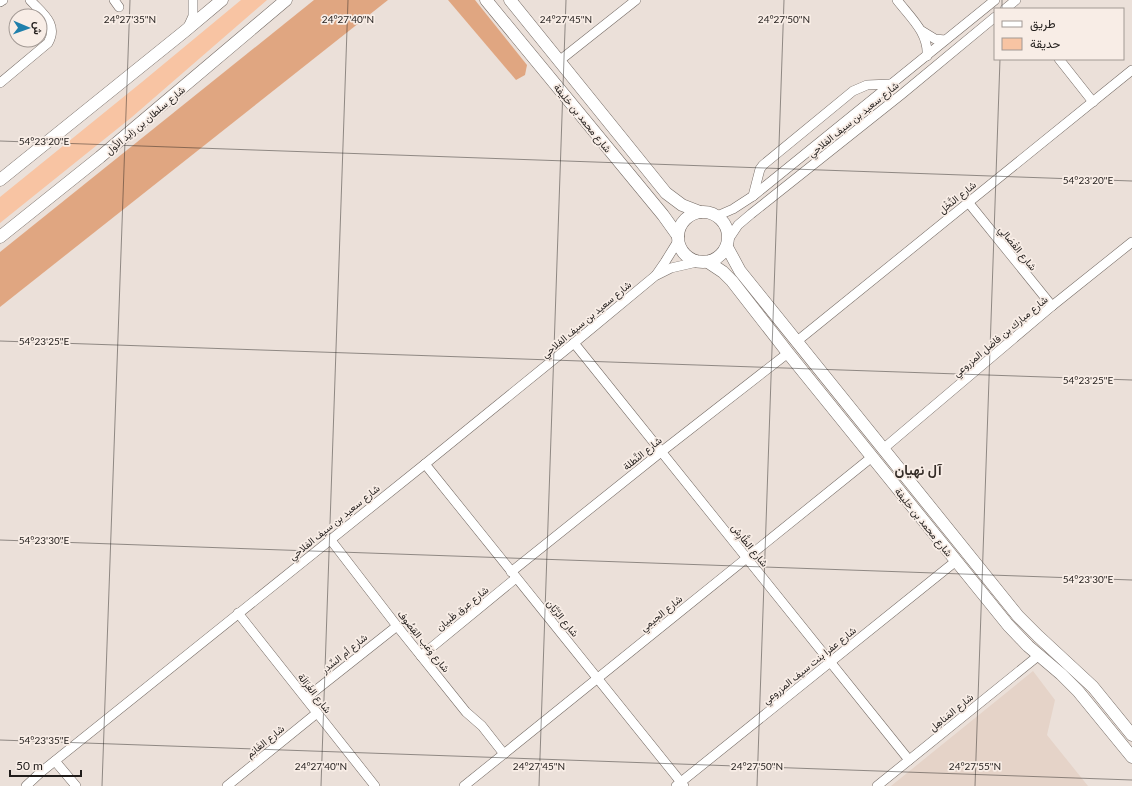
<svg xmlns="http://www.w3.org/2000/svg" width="1132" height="786" font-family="Lato,Vazirmatn,sans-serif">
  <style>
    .built { fill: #e5d3c8 }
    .green { fill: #f8c4a3 }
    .forest { fill: #e0a681 }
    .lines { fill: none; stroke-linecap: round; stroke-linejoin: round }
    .minor-casing { stroke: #746a64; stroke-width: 10 }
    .major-casing { stroke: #746a64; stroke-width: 13 }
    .minor { stroke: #fff; stroke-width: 9 }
    .major { stroke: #fff; stroke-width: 12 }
    .ticks { fill: none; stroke: #201c1a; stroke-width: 1; stroke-opacity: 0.45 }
    .labels { text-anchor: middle; stroke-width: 3.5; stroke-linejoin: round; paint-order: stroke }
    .street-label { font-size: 10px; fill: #201c1a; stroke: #f8ede6 }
    .district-label { font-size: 14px; font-weight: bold; fill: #342c27; stroke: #f8ede6 }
    .ticks-label { font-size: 10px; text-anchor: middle; fill: #201c1a; stroke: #f8ede6; stroke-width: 3.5; stroke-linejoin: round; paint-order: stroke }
  </style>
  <rect width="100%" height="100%" fill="#ebe0d9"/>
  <polygon class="built" points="1033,671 1055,700 1047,735 1088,786 891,786"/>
  <polygon class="green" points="241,0 267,0 132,117 0,223 0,197 142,82"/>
  <g class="forest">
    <polygon points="314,0 388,0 0,307 0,252"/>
    <polygon points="448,0 475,0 527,65 525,75 516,80"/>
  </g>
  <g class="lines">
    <g class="minor-casing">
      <g id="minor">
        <polyline points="114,0 119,7"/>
        <path d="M897,0C910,17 929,33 927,56"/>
        <polyline points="0,2 3,0"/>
        <polyline points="1005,9 1016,0"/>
        <polyline points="188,27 193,16 193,0"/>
        <polyline points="922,31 935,39 945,40"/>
        <polyline points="1059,59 1093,102"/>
        <polyline points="559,61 636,0"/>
        <path d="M0,83L48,43C59,24 42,13 30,0"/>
        <polyline points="753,196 760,169 763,165 853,91 867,85 891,84"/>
        <polyline points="968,202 1052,306"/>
        <polyline points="717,216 733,209 753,196 995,0"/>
        <polyline points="728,240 738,225 751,214 902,94 995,17"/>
        <polyline points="656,275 665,262 678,241"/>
        <polyline points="796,342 1132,70"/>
        <polyline points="574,343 909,760"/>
        <polyline points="883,449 1052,306 1132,242"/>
        <polyline points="425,464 684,786"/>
        <polyline points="330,539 397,626 466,712 482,726 504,754"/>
        <polyline points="511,572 661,452 788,353"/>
        <polyline points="238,613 375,786"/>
        <polyline points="421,656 516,578"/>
        <polyline points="306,698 397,626"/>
        <polyline points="55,761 76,786"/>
        <polyline points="26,786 41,772 425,464 574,343 655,276 671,268 697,262"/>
        <polyline points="227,786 317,713"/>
        <polyline points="464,786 872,457"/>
        <polyline points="676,786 956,561"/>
        <polyline points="877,786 1038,656"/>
      </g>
    </g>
    <g class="major-casing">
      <g id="major">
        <polyline points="486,0 663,215 678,236"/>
        <polyline points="510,0 666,193 682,205 700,212"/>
        <polyline points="0,180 185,31 222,0"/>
        <circle cx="703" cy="237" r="25"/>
        <polyline points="0,237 100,157 286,0"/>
        <polyline points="727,247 740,271 1018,616 1038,636 1093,687 1132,735"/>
        <polyline points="708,262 723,272 732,281 788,353 1008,625 1028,646 1061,674 1078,691 1132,757"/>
      </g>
    </g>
    <use href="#minor" class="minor"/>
    <use href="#major" class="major"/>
  </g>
  <path class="ticks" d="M1002,9V0M0,141L1132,181M0,341L1132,380M0,540L1132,580M0,740L1132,780M102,786L130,0M321,786L348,0M539,786L566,0M757,786L784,0M975,786L1000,59"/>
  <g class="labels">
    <g class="street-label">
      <text transform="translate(583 118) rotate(51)" y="4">شارع محمد بن خليفة</text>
      <text transform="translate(853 119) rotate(-39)" y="4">شارع سعيد بن سيف الفلاحي</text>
      <text transform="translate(145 120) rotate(-40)" y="4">شارع سلطان بن زايد الأول</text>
      <text transform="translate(957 197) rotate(-39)" y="4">شارع النَّخْل</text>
      <text transform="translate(1018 248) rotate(51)" y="4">شارع القْصَالِي</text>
      <text transform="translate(586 319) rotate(-40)" y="4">شارع سعيد بن سيف الفلاحي</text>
      <text transform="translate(1000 336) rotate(-40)" y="4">شارع مبارك بن فاضل المزروعي</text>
      <text transform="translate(642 453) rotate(-39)" y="4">شارع النَّطلة</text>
      <text transform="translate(334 522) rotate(-39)" y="4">شارع سعيد بن سيف الفلاحي</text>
      <text transform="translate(924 522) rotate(51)" y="4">شارع محمد بن خليفة</text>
      <text transform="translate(750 545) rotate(51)" y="4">شارع الطَّارِش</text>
      <text transform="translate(462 608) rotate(-39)" y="4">شارع عِرق ظَبيان</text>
      <text transform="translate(661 613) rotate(-39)" y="4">شارع الجيمي</text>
      <text transform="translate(563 618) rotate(51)" y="4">شارع الرَّيَّان</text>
      <text transform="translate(424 641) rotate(51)" y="4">شارع وَعَب القِصُوف</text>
      <text transform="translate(344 653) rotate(-39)" y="4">شارع أم السِّدِر</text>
      <text transform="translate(809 665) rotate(-39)" y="4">شارع عفرا بنت سيف المزروعي</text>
      <text transform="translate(315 693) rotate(52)" y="4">شارع الغَزَالَة</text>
      <text transform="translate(951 712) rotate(-39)" y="4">شارع المَناهِل</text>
      <text transform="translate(265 741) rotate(-39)" y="4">شارع الغَانِم</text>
    </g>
    <g class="district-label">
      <text x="918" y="475">آل نهيان</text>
    </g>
  </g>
  <g class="ticks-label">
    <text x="130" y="23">24°27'35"N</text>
    <text x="348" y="23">24°27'40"N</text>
    <text x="566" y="23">24°27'45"N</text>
    <text x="784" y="23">24°27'50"N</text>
    <text x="44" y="145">54°23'20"E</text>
    <text x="1088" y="184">54°23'20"E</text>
    <text x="44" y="345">54°23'25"E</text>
    <text x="1088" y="384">54°23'25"E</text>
    <text x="44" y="544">54°23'30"E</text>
    <text x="1088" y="583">54°23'30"E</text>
    <text x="44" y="744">54°23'35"E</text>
    <text x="321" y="770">24°27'40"N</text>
    <text x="539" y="770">24°27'45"N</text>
    <text x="757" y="770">24°27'50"N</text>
    <text x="975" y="770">24°27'55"N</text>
  </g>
  <rect x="994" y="8" width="130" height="52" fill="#f8ede6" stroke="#a29994"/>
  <rect x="1002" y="21" width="20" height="6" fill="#ffffff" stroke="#a29994"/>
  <text x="1030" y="28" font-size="12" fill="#201c1a">طريق</text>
  <rect x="1002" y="38" width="20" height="12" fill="#f8c4a3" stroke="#a29994"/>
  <text x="1030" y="48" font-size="12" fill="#201c1a">حديقة</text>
  <g transform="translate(28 28) rotate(92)"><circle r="19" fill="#f8ede6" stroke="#a29994"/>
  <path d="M0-3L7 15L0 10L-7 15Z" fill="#2080ac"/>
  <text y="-6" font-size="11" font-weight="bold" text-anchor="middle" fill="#201c1a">ش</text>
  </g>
  <path d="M10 770v6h71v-6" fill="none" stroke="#201c1a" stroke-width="2"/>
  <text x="16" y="770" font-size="12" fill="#201c1a" stroke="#f8ede6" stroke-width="3" paint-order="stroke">50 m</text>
</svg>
